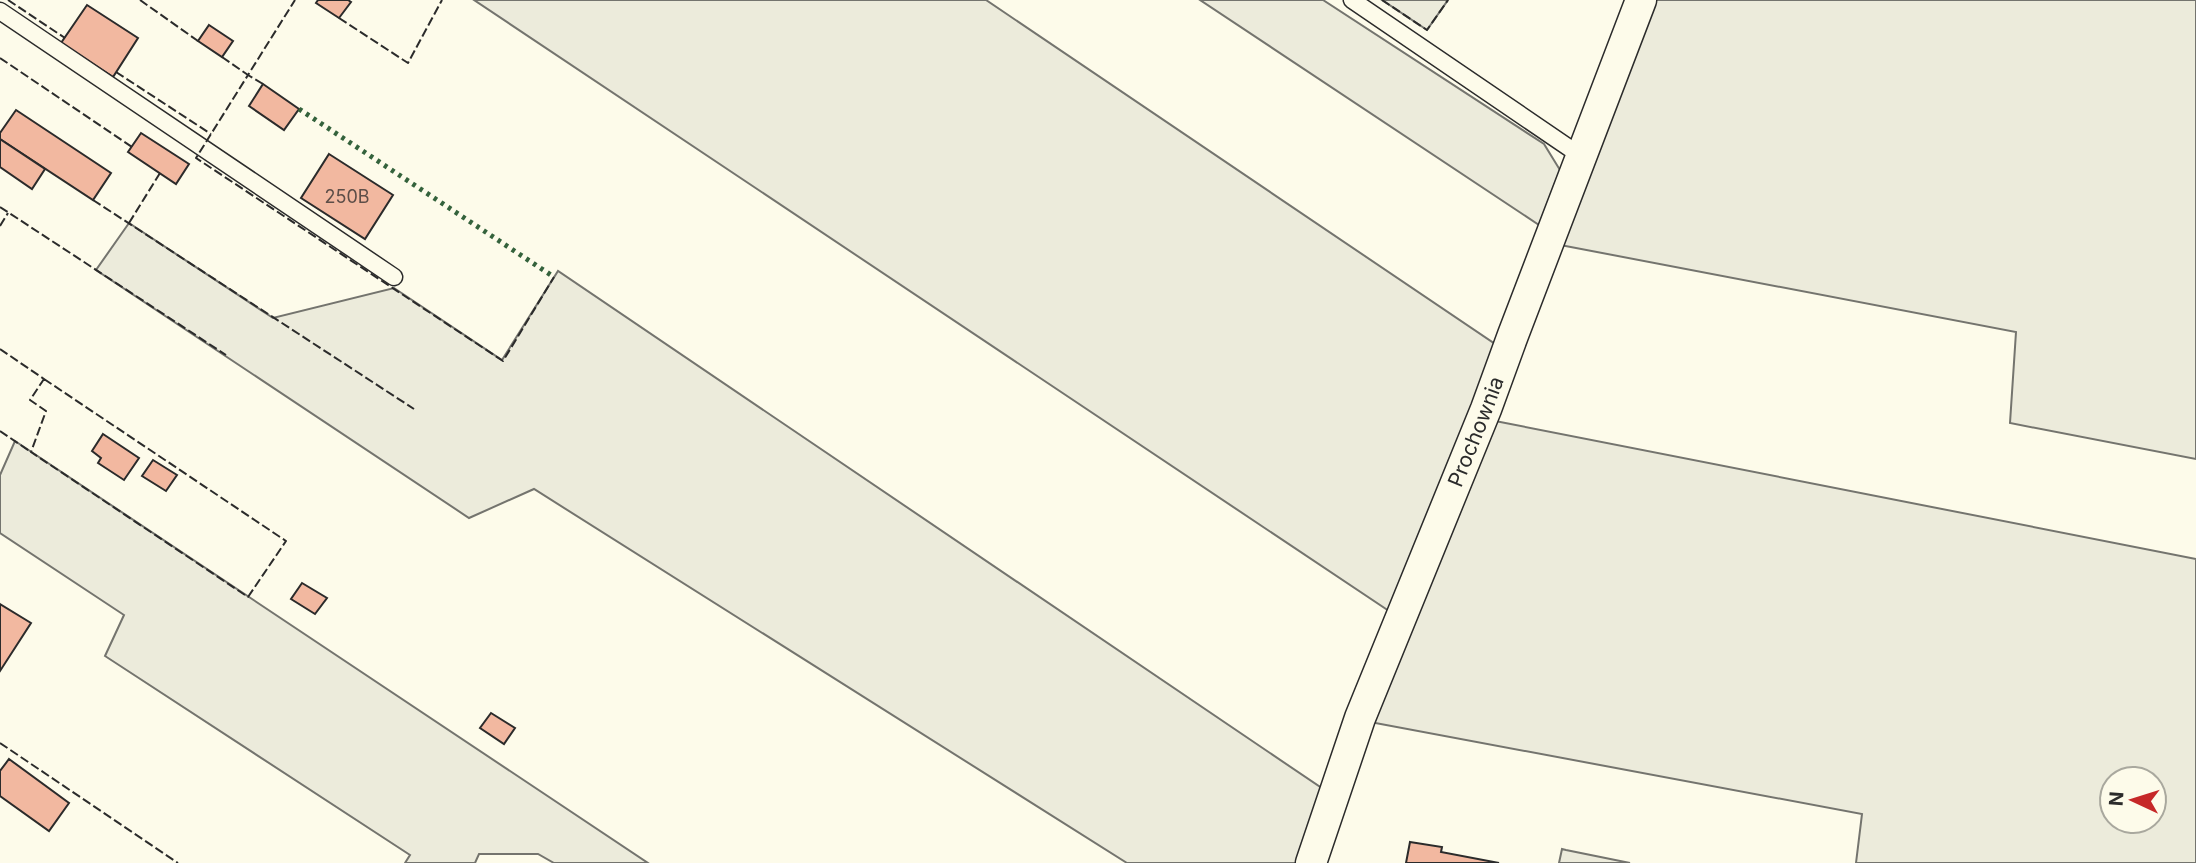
<svg xmlns="http://www.w3.org/2000/svg" width="2196" height="863" font-family="Inter,sans-serif">
  <style>
    .green { fill: #ecebdb; stroke: #74746e; stroke-width: 2; fill-rule: evenodd }
    .building { fill: #f2b8a0; stroke: #2b2b2b; stroke-width: 2 }
    .lines { fill: none; stroke-linecap: round; stroke-linejoin: round }
    .lane-casing { stroke: #2b2b2b; stroke-width: 19 }
    .street-casing { stroke: #2b2b2b; stroke-width: 33 }
    .lane { stroke: #fdfbea; stroke-width: 16 }
    .street { stroke: #fdfbea; stroke-width: 30 }
    .hedge { stroke: #34623c; stroke-width: 5; stroke-dasharray: 3.5 5; stroke-linecap: butt }
    .fence { stroke: #2b2b2b; stroke-width: 2; stroke-dasharray: 9 3.5; stroke-linecap: butt }
    .labels { text-anchor: middle; stroke-width: 5; stroke-linejoin: round; paint-order: stroke }
    .number-label { font-size: 18px; fill: #5d4e48 }
    .street-label { font-size: 21px; fill: #2b2b2b; stroke: #fdfbea }
  </style>
  <rect width="100%" height="100%" fill="#fdfbea"/>
  <g class="green">
    <polygon points="474,0 986,0 1498,346 1401,619"/>
    <polygon points="1200,0 1323,0 1544,144 1560,170 1539,225"/>
    <polygon points="1382,0 1448,0 1427,30"/>
    <polygon points="1652,0 2196,0 2196,459 2010,423 2016,332 1555,244"/>
    <polygon points="129,223 273,318 394,288 502,360 558,271 1332,795 1311,863 1127,863 534,489 469,518 96,270"/>
    <path d="M1490,420L2196,559V863H1856L1862,814L1370,722ZM2112,779H2154V821H2112Z"/>
    <polygon points="15,441 648,863 554,863 538,854 479,854 475,863 405,863 410,855 105,656 124,615 0,533 0,475"/>
    <polygon points="1562,849 1566,850 1630,863 1559,863"/>
  </g>
  <g class="building">
    <polygon points="318,0 348,0 351,2 339,18 316,3"/>
    <polygon points="87,5 138,38 113,77 61,43"/>
    <polygon points="209,25 233,41 222,57 198,41"/>
    <polygon points="263,84 299,109 284,130 249,106"/>
    <polygon points="16,110 111,173 93,200 0,139 0,133"/>
    <polygon points="141,133 189,164 176,184 128,152"/>
    <polygon points="0,139 45,169 32,189 0,167"/>
    <polygon points="329,154 393,195 365,239 301,198"/>
    <polygon points="103,434 139,458 124,480 98,463 101,458 92,451"/>
    <polygon points="153,460 177,475 166,491 142,476"/>
    <polygon points="302,583 327,598 315,614 291,599"/>
    <polygon points="0,604 31,623 0,671"/>
    <polygon points="491,713 515,728 504,744 480,728"/>
    <polygon points="9,759 69,803 49,831 0,796 0,771"/>
    <polygon points="1410,842 1442,847 1441,852 1499,863 1406,863"/>
  </g>
  <g class="lines">
    <g class="lane-casing">
      <g id="lane">
        <polyline points="1352,0 1581,156"/>
        <polyline points="0,11 394,277"/>
      </g>
    </g>
    <g class="street-casing">
      <g id="street">
        <path id="s1" d="M1311,863L1360,718L1486,409L1513,335L1641,0"/>
      </g>
    </g>
    <use href="#lane" class="lane"/>
    <use href="#street" class="street"/>
    <polyline class="hedge" points="299,109 554,277"/>
    <g class="fence">
      <polyline points="8,0 65,38"/>
      <polyline points="140,0 198,41"/>
      <polyline points="1382,0 1427,30 1448,0"/>
      <polyline points="339,18 408,63 442,0"/>
      <polyline points="222,57 248,75 295,0"/>
      <polyline points="0,58 132,147"/>
      <polyline points="116,72 211,134"/>
      <polyline points="263,84 248,75 196,158 503,361 554,277"/>
      <polyline points="93,200 414,409"/>
      <polyline points="0,207 226,355"/>
      <polyline points="129,223 160,173"/>
      <polyline points="0,226 8,213"/>
      <polyline points="0,349 44,379"/>
      <polygon points="44,379 286,541 248,597 31,452 46,411 30,400"/>
      <polyline points="0,431 31,452"/>
      <polyline points="0,743 178,863"/>
    </g>
  </g>
  <g class="labels">
    <g class="number-label">
      <text x="347" y="203">250B</text>
    </g>
    <g class="street-label">
      <text dy="7" stroke="none"><textPath href="#s1" startOffset="462">Prochownia</textPath></text>
    </g>
  </g>
  <g transform="translate(2133 800) rotate(274)"><circle r="33" fill="#fdfbea" stroke="#a9a89e" stroke-width="2"/>
  <path d="M0-5L12 26L0 18L-12 26Z" fill="#c62828"/>
  <text y="-10" font-size="19" font-weight="bold" text-anchor="middle" fill="#2b2b2b">N</text>
  </g>
</svg>
